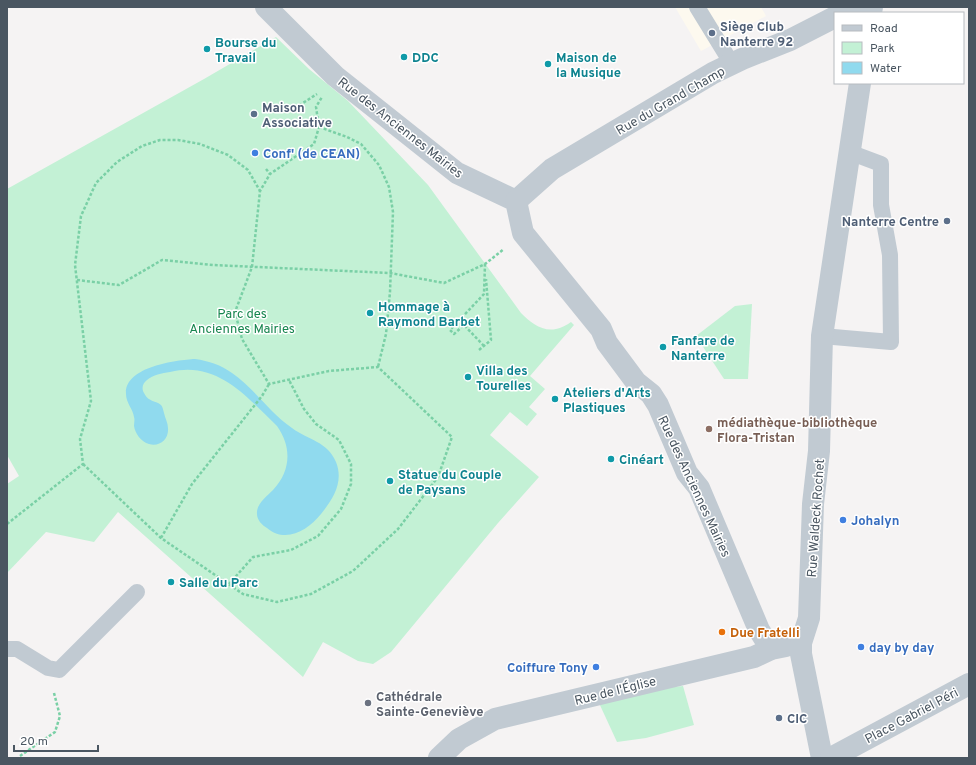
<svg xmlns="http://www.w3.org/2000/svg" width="976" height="765" font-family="Overpass,sans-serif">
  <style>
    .commercial { fill: #fdf9ef }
    .green { fill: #c3f1d5 }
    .water { fill: #90daee }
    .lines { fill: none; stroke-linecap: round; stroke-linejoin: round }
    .path { stroke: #7ad0a6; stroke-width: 2.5; stroke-dasharray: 3 2; stroke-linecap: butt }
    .service { stroke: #c1cad2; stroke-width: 16 }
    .minor { stroke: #c1cad2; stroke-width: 22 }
    .tertiary { stroke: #c1cad2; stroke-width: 22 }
    .service-dot { fill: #5c6f8a; stroke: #fff; stroke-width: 1.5 }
    .culture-dot { fill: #0f9aa8; stroke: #fff; stroke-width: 1.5 }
    .shop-dot { fill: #3f7fe0; stroke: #fff; stroke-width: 1.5 }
    .education-dot { fill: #8d6e63; stroke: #fff; stroke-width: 1.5 }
    .food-dot { fill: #e8710a; stroke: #fff; stroke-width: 1.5 }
    .worship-dot { fill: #6b7280; stroke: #fff; stroke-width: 1.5 }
    .labels { text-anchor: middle; stroke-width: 3; stroke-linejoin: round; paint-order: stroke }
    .service-label { font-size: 13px; font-weight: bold; fill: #4e5e75; stroke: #fff; text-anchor: start }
    .culture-label { font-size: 13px; font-weight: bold; fill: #0d838f; stroke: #fff; text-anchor: start }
    .street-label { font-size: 13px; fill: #4a5661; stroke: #fff }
    .shop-label { font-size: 13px; font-weight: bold; fill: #366cbe; stroke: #fff; text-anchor: start }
    .park-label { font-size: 13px; fill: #17864f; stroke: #fff }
    .education-label { font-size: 13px; font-weight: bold; fill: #785e54; stroke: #fff; text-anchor: start }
    .food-label { font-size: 13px; font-weight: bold; fill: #c56008; stroke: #fff; text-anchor: start }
    .worship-label { font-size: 13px; font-weight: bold; fill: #5b616d; stroke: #fff; text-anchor: start }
  </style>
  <rect width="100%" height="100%" fill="#f5f3f3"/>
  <polygon class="commercial" points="675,7 761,7 766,16 701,51"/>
  <g class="green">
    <path d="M276,37L309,69L348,101L428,185L521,313C530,322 542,332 556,329C561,328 567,325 571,322L574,325L530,376L545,389L529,407L537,414L527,426L510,412L490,435L539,477L498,523L391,652L373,664L358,661L323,642L303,677L118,512L94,542L46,532L7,573V484L19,476L7,455V189L204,79Z"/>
    <polygon points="752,304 748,379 724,379 696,336 735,306"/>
    <polygon points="683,686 694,725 646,738 617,742 599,703 651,689"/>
  </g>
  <path class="water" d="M195,359C209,361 221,365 232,373C254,388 269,412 292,428C308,440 327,441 336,462C344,482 333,499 321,514C308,530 286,544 267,528C262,525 257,520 257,514C256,504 267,496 273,490C291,471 292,447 277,426C247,397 217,360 170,372C162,373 153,375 147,380C143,383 141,388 144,393C149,403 156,400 161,405C163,407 163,410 164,413C165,418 168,423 168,428C169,439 160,447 149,444C141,442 135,433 134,426C134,423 135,420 134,417C133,409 126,403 126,394C124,367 176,360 195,359Z"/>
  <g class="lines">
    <g class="path">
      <polyline points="295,108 317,94"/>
      <polyline points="319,127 347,137 361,144 379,165 389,187 393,212 390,292 386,334 378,367"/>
      <polyline points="266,169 270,174"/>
      <polyline points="77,280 119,285 162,260 213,265 390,273 444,283 485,264 504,249"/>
      <polyline points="484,346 464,325 454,334 450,330 484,294 485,264"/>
      <polyline points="479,350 491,340 486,279"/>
      <polyline points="83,464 161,538 243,594 277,602 311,594 353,571 398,529 438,477 452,437 378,367 329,371 269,384 242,339 235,312 252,267 260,191 270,174 314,144 319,127 316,107 322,97"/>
      <polyline points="7,524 83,464 80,439 91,401 75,265 81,216 96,183 117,162 142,146 160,140 178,140 200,144 228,155 248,170 260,191"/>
      <polyline points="161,538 192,484 262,396 269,384"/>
      <polyline points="229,584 253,557 291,550 318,536 341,509 351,484 351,464 339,440 316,424 304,409 289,380"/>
      <polyline points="20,756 55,732 60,716 54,693"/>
    </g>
    <g class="service">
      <polyline points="697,7 732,64"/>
      <polyline points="822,336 891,342 890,255 881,205 881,164 849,152"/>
      <polyline points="7,649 17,649 48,668 59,670 137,592"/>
    </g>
    <g class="minor">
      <polyline points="266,7 335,76 457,173 516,201 523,233 601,329 607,343 636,382 651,394 658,405 687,473 699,488 759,630 771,649"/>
      <polyline points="842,13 854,7"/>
      <polyline points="871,13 872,7"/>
      <polyline points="516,201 552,169 713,73 742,59 790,40 835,17"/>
      <polyline points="439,758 459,739 495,719 754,657 771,649 786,646"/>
      <polyline points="822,758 801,654 801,643 809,618 813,504 819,451 822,336 860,83"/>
    </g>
    <polyline class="tertiary" points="831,758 969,684"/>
  </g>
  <g class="service-dot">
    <circle cx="712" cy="33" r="4"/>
    <circle cx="254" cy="114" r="4"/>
    <circle cx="947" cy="221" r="4"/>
    <circle cx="779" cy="718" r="4"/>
  </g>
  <g class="culture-dot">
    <circle cx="207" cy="49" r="4"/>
    <circle cx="404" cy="57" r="4"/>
    <circle cx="548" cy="64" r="4"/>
    <circle cx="370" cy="313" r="4"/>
    <circle cx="663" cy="347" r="4"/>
    <circle cx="468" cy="377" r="4"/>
    <circle cx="555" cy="399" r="4"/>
    <circle cx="611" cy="459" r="4"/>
    <circle cx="390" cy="481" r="4"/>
    <circle cx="171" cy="582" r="4"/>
  </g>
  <g class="shop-dot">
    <circle cx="255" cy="153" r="4"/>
    <circle cx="843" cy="520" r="4"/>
    <circle cx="861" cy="647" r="4"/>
    <circle cx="596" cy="667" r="4"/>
  </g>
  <circle class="education-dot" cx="709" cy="429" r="4"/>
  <circle class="food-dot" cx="722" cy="632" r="4"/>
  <circle class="worship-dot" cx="368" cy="703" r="4"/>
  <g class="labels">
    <g class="service-label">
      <text x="720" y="31">Siège Club<tspan x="720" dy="15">Nanterre 92</tspan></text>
      <text x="262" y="112">Maison<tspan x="262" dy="15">Associative</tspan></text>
      <text x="939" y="226" text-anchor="end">Nanterre Centre</text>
      <text x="787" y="723">CIC</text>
    </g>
    <g class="culture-label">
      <text x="215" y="47">Bourse du<tspan x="215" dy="15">Travail</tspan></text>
      <text x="412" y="62">DDC</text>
      <text x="556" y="62">Maison de<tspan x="556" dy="15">la Musique</tspan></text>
      <text x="378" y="311">Hommage à<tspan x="378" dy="15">Raymond Barbet</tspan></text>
      <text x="671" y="345">Fanfare de<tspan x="671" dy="15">Nanterre</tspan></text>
      <text x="476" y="375">Villa des<tspan x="476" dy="15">Tourelles</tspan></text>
      <text x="563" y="397">Ateliers d'Arts<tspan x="563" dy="15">Plastiques</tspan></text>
      <text x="619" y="464">Cinéart</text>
      <text x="398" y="479">Statue du Couple<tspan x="398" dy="15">de Paysans</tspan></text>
      <text x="179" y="587">Salle du Parc</text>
    </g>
    <g class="street-label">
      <text transform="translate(670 100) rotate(-30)" y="5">Rue du Grand Champ</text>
      <text transform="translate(401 127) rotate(38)" y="5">Rue des Anciennes Mairies</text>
      <text transform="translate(695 486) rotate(65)" y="5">Rue des Anciennes Mairies</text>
      <text transform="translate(815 518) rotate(-86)" y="5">Rue Waldeck Rochet</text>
      <text transform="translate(615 690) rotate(-14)" y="5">Rue de l'Église</text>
      <text transform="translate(911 715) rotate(-28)" y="5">Place Gabriel Péri</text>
    </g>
    <g class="shop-label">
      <text x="263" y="158">Conf' (de CEAN)</text>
      <text x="851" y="525">Johalyn</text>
      <text x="869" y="652">day by day</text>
      <text x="588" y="672" text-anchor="end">Coiffure Tony</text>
    </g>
    <g class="park-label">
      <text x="242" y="318">Parc des<tspan x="242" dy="15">Anciennes Mairies</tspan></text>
    </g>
    <g class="education-label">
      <text x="717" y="427">médiathèque-bibliothèque<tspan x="717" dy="15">Flora-Tristan</tspan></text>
    </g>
    <g class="food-label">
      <text x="730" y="637">Due Fratelli</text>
    </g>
    <g class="worship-label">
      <text x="376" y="701">Cathédrale<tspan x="376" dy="15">Sainte-Geneviève</tspan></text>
    </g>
  </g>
  <rect width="976" height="765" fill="none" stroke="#4a5661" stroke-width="16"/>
  <rect x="834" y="12" width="130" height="72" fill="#ffffff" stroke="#b7bbc0"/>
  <rect x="842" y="25" width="20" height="6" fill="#c1cad2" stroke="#b7bbc0"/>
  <text x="870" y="32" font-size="12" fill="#4a5661">Road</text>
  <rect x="842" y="42" width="20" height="12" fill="#c3f1d5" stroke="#b7bbc0"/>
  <text x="870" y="52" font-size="12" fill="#4a5661">Park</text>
  <rect x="842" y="62" width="20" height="12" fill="#90daee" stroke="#b7bbc0"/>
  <text x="870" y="72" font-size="12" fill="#4a5661">Water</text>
  <path d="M14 745v6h84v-6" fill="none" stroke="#4a5661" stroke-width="2"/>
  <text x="20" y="745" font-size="12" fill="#4a5661" stroke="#ffffff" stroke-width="3" paint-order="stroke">20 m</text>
</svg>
